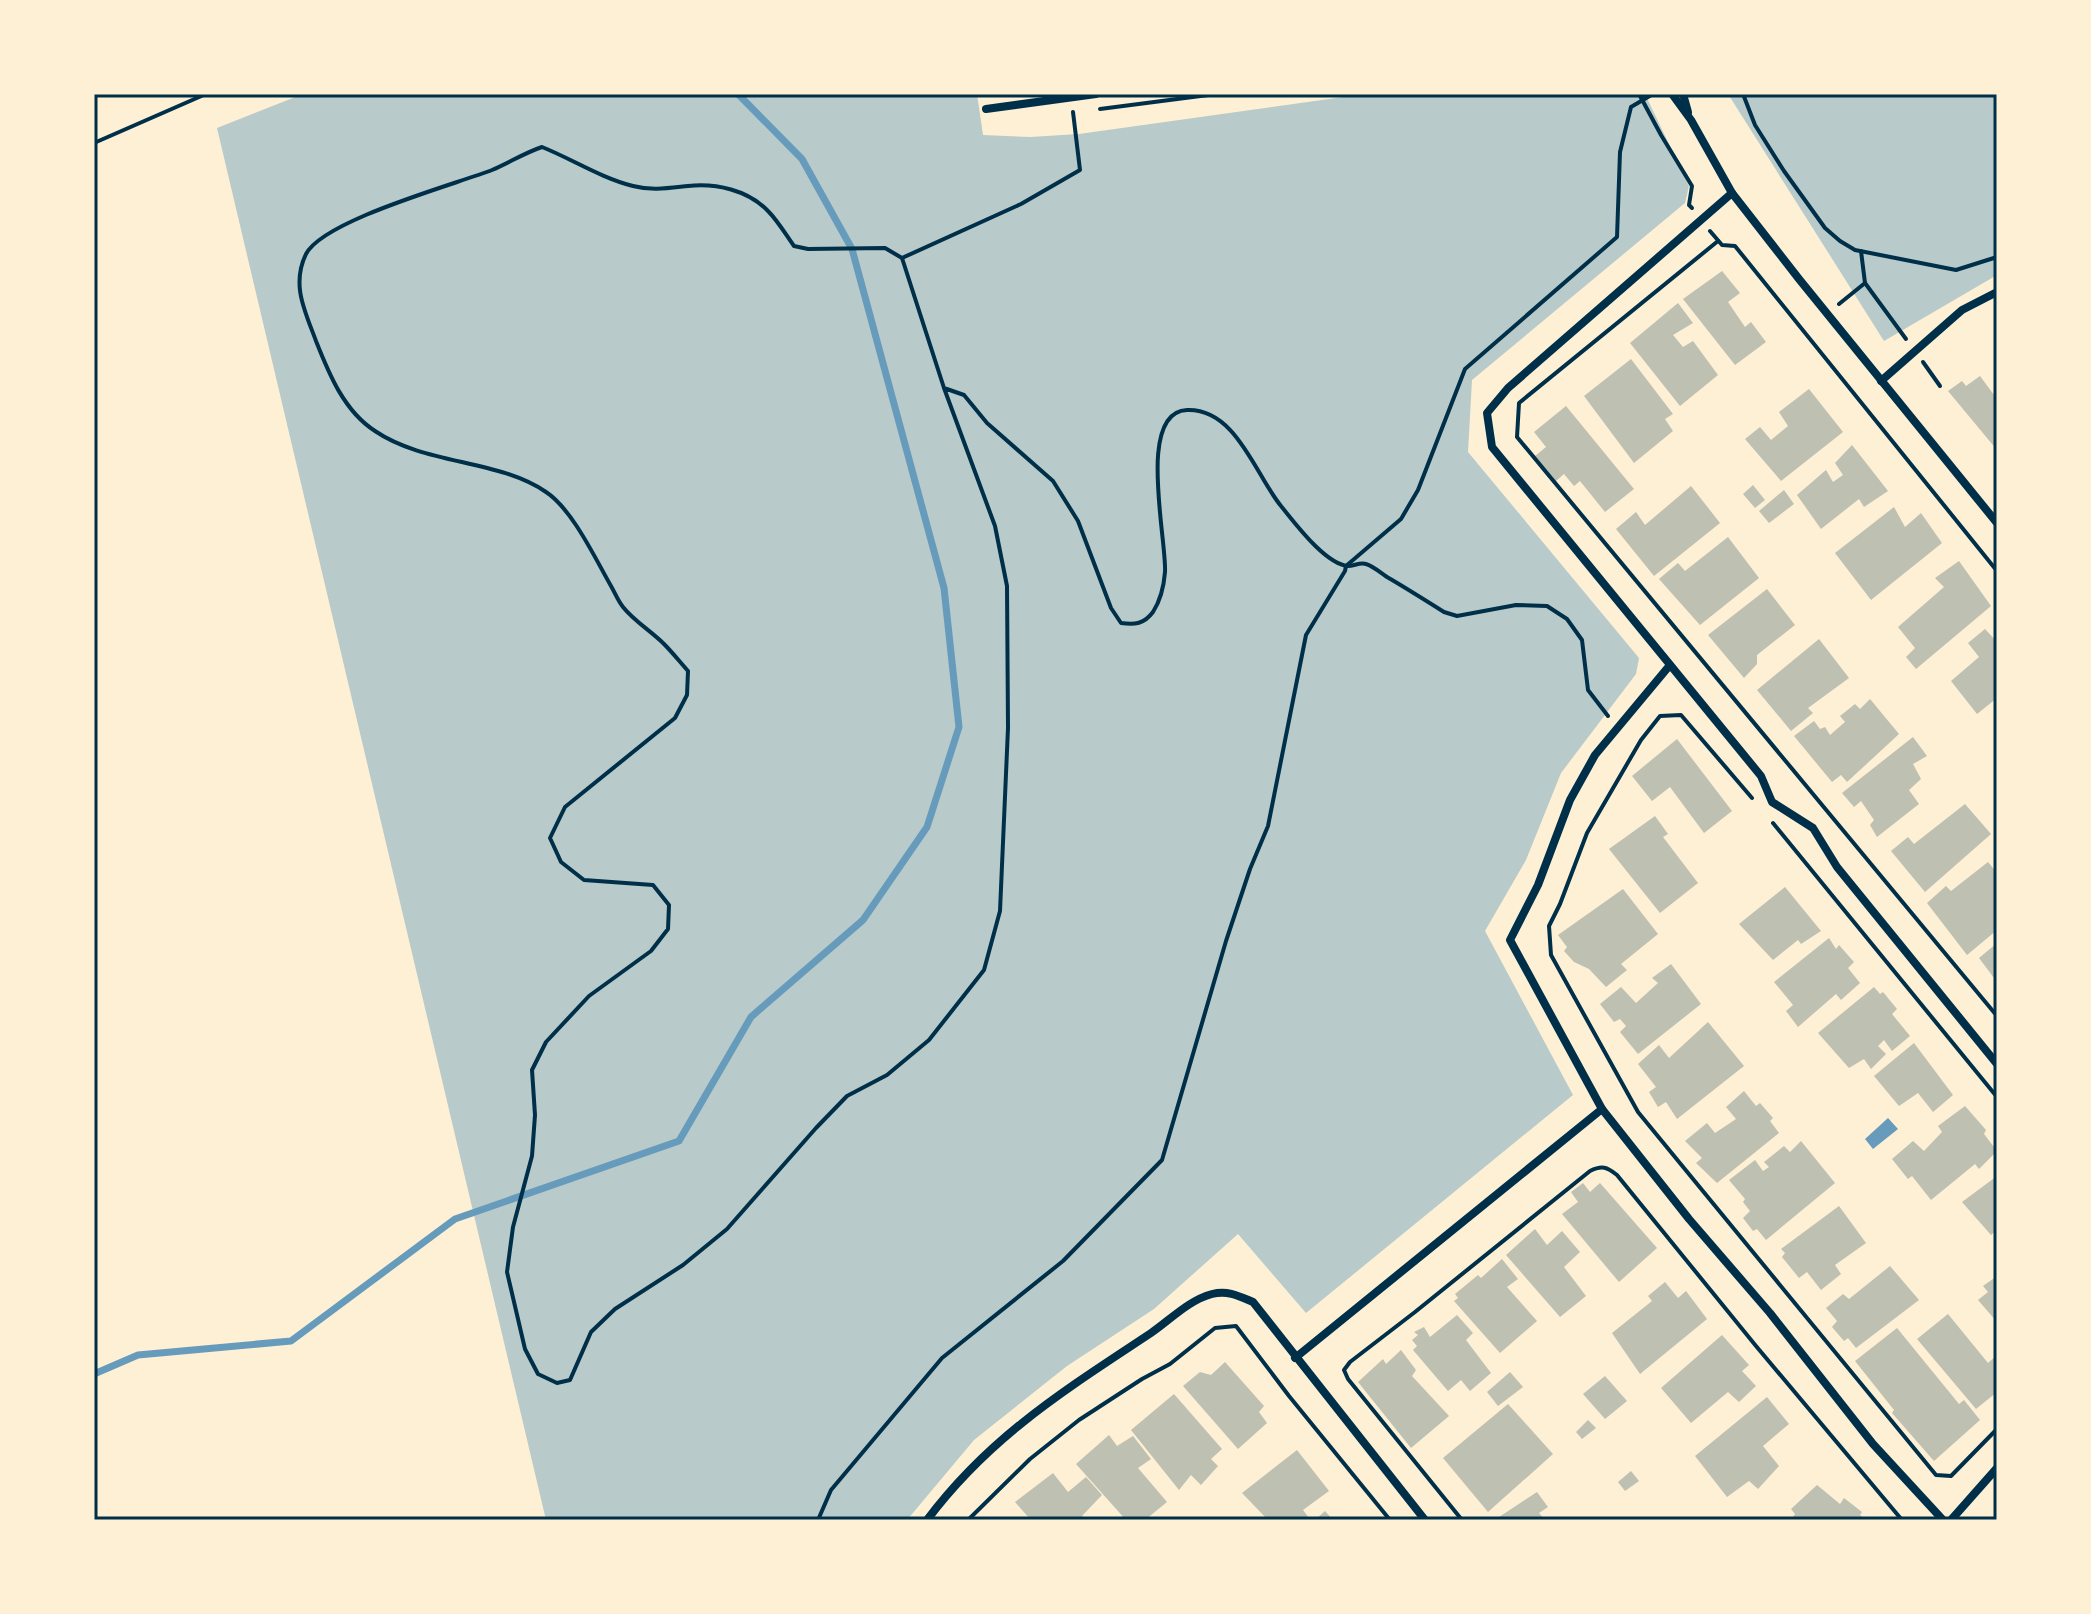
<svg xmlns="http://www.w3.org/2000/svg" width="2091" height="1614" font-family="'DM Sans',sans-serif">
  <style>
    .green { fill: #b9caca }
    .water { fill: #669bbc }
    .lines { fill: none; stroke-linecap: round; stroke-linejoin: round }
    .stream { stroke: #669bbc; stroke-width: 7 }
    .building { fill: #bec0b2 }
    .path { stroke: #003049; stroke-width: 4 }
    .minor { stroke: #003049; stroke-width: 8 }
    .neatline { fill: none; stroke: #003049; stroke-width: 3 }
  </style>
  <rect width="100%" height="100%" fill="#fdf0d5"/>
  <g class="green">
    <polygon points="303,94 977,94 983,135 1030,137 1079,134 1365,94 1645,94 1689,186 1685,203 1472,380 1468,452 1639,658 1636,674 1561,773 1526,860 1485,931 1573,1095 1306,1313 1238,1234 1154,1309 1067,1366 974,1440 907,1520 546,1520 217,128"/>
    <polygon points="1728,94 1997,94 1997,275 1884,341"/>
  </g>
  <polygon class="water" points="1888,1118 1898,1129 1873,1149 1865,1139"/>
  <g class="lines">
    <polyline class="stream" points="94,1374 138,1355 291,1341 455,1219 679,1141 751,1017 863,920 927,827 959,727 944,588 852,249 802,159 738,94"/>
  </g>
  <g class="building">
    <polygon points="1722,271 1740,293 1728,302 1745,327 1751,322 1766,342 1735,365 1683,299"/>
    <polygon points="1678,303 1693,323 1673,335 1683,347 1693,341 1718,375 1680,406 1630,343"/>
    <polygon points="1631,359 1673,414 1665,419 1673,431 1634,463 1584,396"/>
    <polygon points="1980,376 1997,399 1997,450 1948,391 1962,381 1966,386"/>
    <polygon points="1809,389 1843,432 1781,481 1745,439 1760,427 1771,440 1788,426 1779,412"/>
    <polygon points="1566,406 1634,489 1605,512 1580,481 1574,486 1564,474 1556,481 1535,456 1546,447 1534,432"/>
    <polygon points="1852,445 1888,491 1864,507 1859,499 1821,529 1797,495 1826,470 1833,482 1843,475 1835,463"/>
    <polygon points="1753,485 1765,500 1755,508 1743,494"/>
    <polygon points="1691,486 1720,523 1654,576 1616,529 1636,512 1645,525"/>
    <polygon points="1784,490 1794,504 1769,523 1759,511"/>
    <polygon points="1894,507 1905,527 1921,513 1942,543 1871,600 1835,553"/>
    <polygon points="1728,537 1759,578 1700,625 1659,579 1678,563 1685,571"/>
    <polygon points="1959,561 1991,606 1916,669 1906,657 1915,648 1898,627 1944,587 1935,578"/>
    <polygon points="1767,589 1795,625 1757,655 1757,664 1744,678 1708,635"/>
    <polygon points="1985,629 1997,642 1997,698 1977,714 1951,681 1979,657 1968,643"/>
    <polygon points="1819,639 1849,678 1808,708 1813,713 1791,731 1757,690"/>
    <polygon points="1870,699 1899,734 1847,782 1841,775 1832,782 1794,736 1814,721 1820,729 1825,727 1830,735 1845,722 1840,716 1855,704 1860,709"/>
    <polygon points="1913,737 1927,756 1913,764 1921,779 1909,790 1919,804 1877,837 1870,825 1874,820 1861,801 1854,807 1842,793"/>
    <polygon points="1677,739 1732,811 1704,833 1670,787 1652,801 1632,776"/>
    <polygon points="1965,804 1991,834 1925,892 1891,851 1908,837 1914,844"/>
    <polygon points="1655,816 1668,834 1663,837 1698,883 1660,913 1609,849"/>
    <polygon points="1988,862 1997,873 1997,930 1967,955 1927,903 1946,886 1951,891"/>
    <polygon points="1785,887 1821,931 1801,944 1798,940 1773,960 1739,924"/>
    <polygon points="1623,889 1658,934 1621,964 1627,970 1606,987 1589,969 1574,962 1564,951 1567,947 1558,935"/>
    <polygon points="1829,938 1836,949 1839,945 1854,962 1848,968 1860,983 1841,1000 1836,994 1798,1027 1786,1011 1793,1005 1774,982"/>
    <polygon points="1997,943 1997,982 1979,958"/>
    <polygon points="1671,964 1701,1004 1638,1054 1620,1032 1626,1026 1620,1019 1614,1022 1600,1004 1621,987 1636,1003 1658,983 1652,978"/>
    <polygon points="1874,987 1880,994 1883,992 1897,1009 1892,1014 1910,1036 1892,1051 1884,1040 1878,1046 1886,1054 1871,1069 1864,1059 1849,1068 1818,1033"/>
    <polygon points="1708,1022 1744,1066 1677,1119 1666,1102 1658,1107 1649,1092 1656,1087 1638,1064 1659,1045 1669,1058"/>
    <polygon points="1914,1043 1953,1095 1933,1112 1918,1093 1899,1106 1874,1076"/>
    <polygon points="1744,1091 1756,1106 1760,1103 1773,1118 1770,1121 1779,1133 1717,1183 1696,1163 1702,1158 1685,1141 1707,1123 1715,1133 1736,1119 1726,1107"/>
    <polygon points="1965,1106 1986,1130 1984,1134 1997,1151 1979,1169 1975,1164 1931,1200 1912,1176 1908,1179 1892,1159 1913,1141 1924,1151 1942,1132 1938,1126"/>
    <polygon points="1801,1141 1835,1183 1766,1240 1757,1229 1753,1231 1743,1218 1750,1211 1743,1202 1745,1199 1729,1180 1755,1160 1763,1171 1769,1167 1764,1162 1784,1146 1790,1152"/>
    <polygon points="1997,1176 1997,1230 1991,1235 1962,1202"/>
    <polygon points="1583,1183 1590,1192 1600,1183 1657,1248 1619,1282 1562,1214 1578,1202 1571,1192"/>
    <polygon points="1839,1206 1866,1243 1835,1265 1841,1274 1821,1290 1807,1272 1799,1278 1782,1257 1785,1253 1781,1249"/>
    <polygon points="1535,1229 1547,1245 1562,1231 1580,1252 1564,1267 1586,1296 1560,1317 1506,1255"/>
    <polygon points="1502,1259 1518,1279 1507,1287 1537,1321 1500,1353 1454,1301 1458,1298 1455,1294 1478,1275 1481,1278"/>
    <polygon points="1890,1266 1919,1300 1856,1348 1848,1338 1844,1341 1832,1327 1837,1321 1826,1308 1843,1294 1849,1299"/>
    <polygon points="1997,1276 1997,1322 1978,1300 1988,1292 1983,1286"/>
    <polygon points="1665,1282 1678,1298 1686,1291 1707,1319 1640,1374 1612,1333 1652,1301 1648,1296"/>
    <polygon points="1948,1314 1988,1363 1997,1355 1997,1392 1976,1409 1917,1339"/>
    <polygon points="1457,1315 1473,1333 1466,1340 1491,1373 1470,1391 1461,1380 1448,1391 1413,1350 1417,1346 1412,1340 1418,1335 1414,1332 1424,1327 1430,1337"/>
    <polygon points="1897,1328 1959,1404 1964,1400 1980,1420 1934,1461 1892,1413 1894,1410 1855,1361"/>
    <polygon points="1722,1335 1749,1365 1742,1371 1756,1386 1739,1402 1728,1392 1691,1423 1661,1388"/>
    <polygon points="1401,1350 1416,1370 1412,1376 1449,1416 1411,1448 1358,1382 1383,1359 1386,1364"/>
    <polygon points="1225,1362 1264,1406 1259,1412 1267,1423 1238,1449 1183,1386 1200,1372 1211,1375"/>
    <polygon points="1510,1372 1523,1387 1498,1406 1487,1392"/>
    <polygon points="1605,1376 1627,1401 1605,1419 1583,1394"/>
    <polygon points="1174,1394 1222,1449 1211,1459 1218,1466 1201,1485 1191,1475 1179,1490 1131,1430"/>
    <polygon points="1767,1397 1789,1424 1763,1446 1779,1466 1758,1489 1749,1481 1727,1497 1695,1456"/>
    <polygon points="1508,1404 1553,1454 1488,1512 1443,1458"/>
    <polygon points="1588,1420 1596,1428 1582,1439 1576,1432"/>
    <polygon points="1109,1435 1117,1446 1133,1436 1151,1459 1138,1468 1167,1502 1145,1520 1126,1520 1076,1464"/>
    <polygon points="1297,1450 1329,1491 1303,1510 1309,1518 1307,1520 1268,1520 1242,1493"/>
    <polygon points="1631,1471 1639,1481 1625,1491 1618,1482"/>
    <polygon points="1053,1473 1068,1492 1086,1477 1102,1495 1082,1516 1086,1520 1031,1520 1015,1502"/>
    <polygon points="1817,1485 1840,1504 1844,1498 1862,1512 1860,1515 1866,1520 1791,1520 1795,1514 1791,1509"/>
    <polygon points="1537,1492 1548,1507 1539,1513 1545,1520 1501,1520 1499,1517"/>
    <polygon points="1325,1511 1333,1520 1315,1520"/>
  </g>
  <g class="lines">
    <g class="path">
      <polyline points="1639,94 1661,135 1692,186 1689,205 1692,208"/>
      <polyline points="1743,94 1755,125 1784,171 1825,228 1840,241 1855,250 1956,270 1997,257"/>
      <polyline points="1100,109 1216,94"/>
      <polyline points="94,143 206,94"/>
      <polyline points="1710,231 1722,245 1735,246 1997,571"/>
      <polyline points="1718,241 1519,403 1517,437 1997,1016"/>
      <polyline points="902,258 1021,204 1080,170 1073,112"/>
      <polyline points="1865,283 1906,339"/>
      <polyline points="1839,304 1865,283 1861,251"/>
      <polyline points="1923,362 1940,386"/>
      <path d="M944,388L995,526L1007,586L1008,728L1000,911L984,970L929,1040L887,1075L847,1096L816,1128L727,1229L683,1265L615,1309L591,1332L570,1380L557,1383L538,1374L525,1349L507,1272L513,1227L532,1156L535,1115L532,1070L546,1042L589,996L651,951L668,929L669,905L653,885L584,880L561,862L550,838L565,807L675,718L687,695L688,671C680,662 672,652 664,644C651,631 634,621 623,607C618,601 615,593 611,586C595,558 572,509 546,492C498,459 425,465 375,431C344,411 329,374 316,341C305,311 291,285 306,254C324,220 453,185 492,170C509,163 524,153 542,147C572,159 601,178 633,186C652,191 669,188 688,186C716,183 748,190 768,211C778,221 786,235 794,246L808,249L885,248L902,258L944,388L964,395L987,423L1053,481L1078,521L1111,608L1121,623C1135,625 1144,624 1153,612C1160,601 1164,585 1165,572C1167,540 1136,412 1187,410C1236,408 1256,476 1281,506C1295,523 1325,564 1348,566C1354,566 1360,562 1366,564C1373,566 1381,573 1387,577C1406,588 1425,600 1444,612L1457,616L1516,605L1547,606L1567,619L1582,640L1588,690L1608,716"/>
      <polyline points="1752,798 1681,715 1660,716 1641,740 1587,833 1560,904 1549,926 1551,955 1638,1112 1936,1475 1951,1476 1997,1429"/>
      <polyline points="1773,823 1997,1097"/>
      <polyline points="818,1520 831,1490 942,1358 1063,1261 1162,1160 1226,941 1250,869 1268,826 1306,635 1345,571 1346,566 1401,519 1418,490 1465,369 1617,237 1620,152 1631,107 1653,94"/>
      <polyline points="968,1520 1030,1459 1079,1420 1142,1379 1170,1364 1215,1328 1236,1326 1289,1396 1390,1520"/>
      <path d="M1462,1520L1348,1379L1344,1370L1350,1362L1415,1312L1590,1171C1602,1165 1607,1167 1617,1175L1756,1346L1902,1520"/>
    </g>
    <g class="minor">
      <polyline points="1672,94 1691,120 1732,193 1799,279 1997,523"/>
      <polyline points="1683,94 1688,112"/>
      <polyline points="986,109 1096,94"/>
      <polyline points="1732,193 1508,388 1487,413 1492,447 1761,776 1772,802 1813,828 1837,867 1997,1064"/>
      <polyline points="1881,381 1962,310 1997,292"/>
      <polyline points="1670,665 1595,755 1570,800 1538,885 1510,940 1602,1109 1689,1219 1770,1313 1873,1444 1943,1520"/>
      <polyline points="1295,1358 1602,1109"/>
      <path d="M927,1520C990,1436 1065,1390 1151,1333C1170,1320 1189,1300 1212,1294C1228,1290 1239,1296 1253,1302L1425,1520"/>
      <polyline points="1951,1520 1997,1468"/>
    </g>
  </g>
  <rect width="2091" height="1614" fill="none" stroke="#fdf0d5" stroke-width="192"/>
  <rect x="96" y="96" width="1899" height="1422" class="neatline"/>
</svg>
